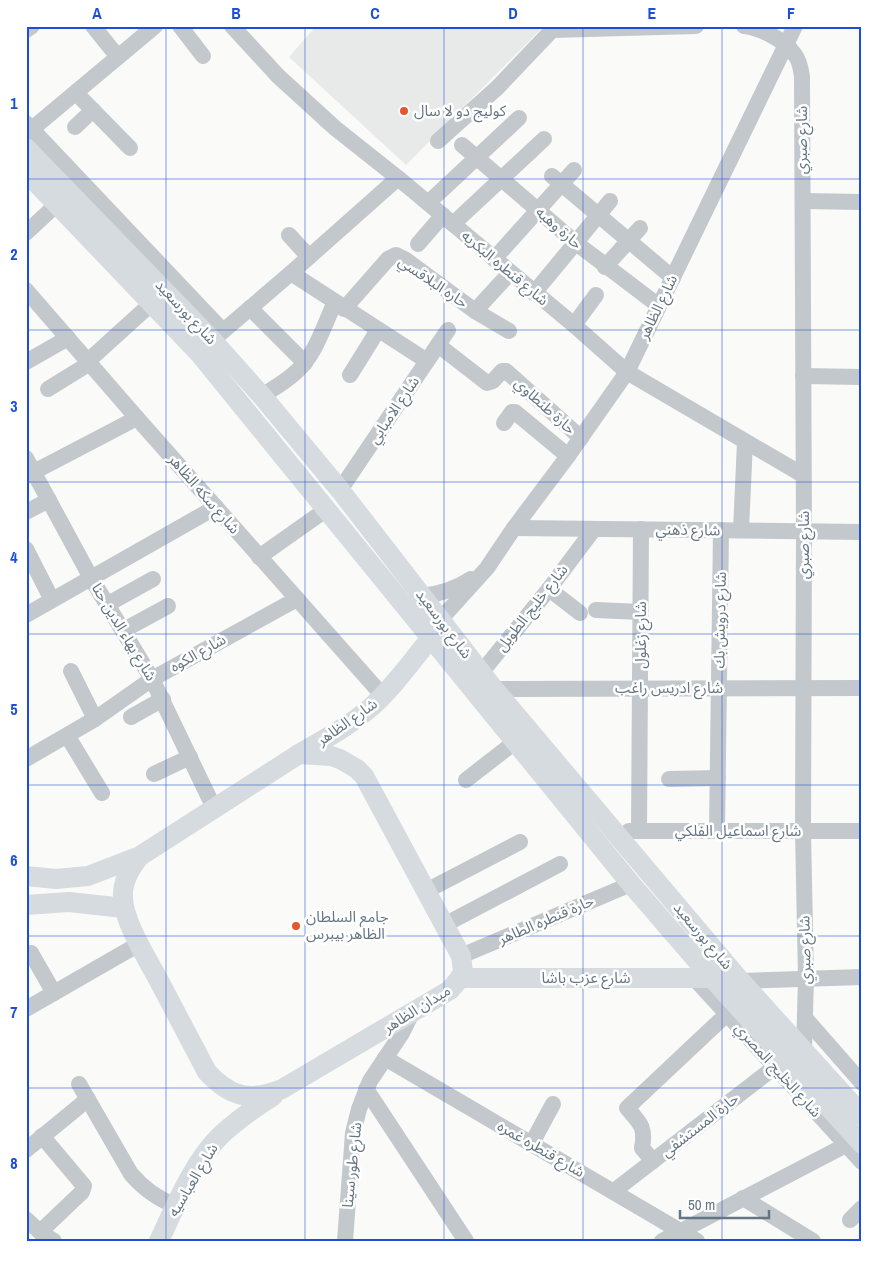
<svg xmlns="http://www.w3.org/2000/svg" width="888" height="1267" font-family="'Archivo Narrow','Noto Sans Arabic',sans-serif">
  <style>
    .built { fill: #e8e9e9 }
    .lines { fill: none; stroke-linecap: round; stroke-linejoin: round }
    .minor { stroke: #c3c8cc; stroke-width: 16 }
    .major { stroke: #d6dbdf; stroke-width: 20 }
    .grid { fill: none; stroke: #1d4ed8; stroke-width: 1; stroke-opacity: 0.55 }
    .poi-dot { fill: #e4572e; stroke: #fff; stroke-width: 2 }
    .labels { text-anchor: middle; stroke-width: 5; stroke-linejoin: round; paint-order: stroke }
    .poi-label { font-size: 15px; fill: #657683; stroke: #fff; text-anchor: start }
    .street-label { font-size: 15px; fill: #657683; stroke: #fff }
    .neatline { fill: none; stroke: #1d4ed8; stroke-width: 2 }
    .grid-label { font-size: 16px; text-anchor: middle; font-weight: bold; fill: #1d4ed8 }
  </style>
  <rect width="100%" height="100%" fill="#fafaf8"/>
  <polygon class="built" points="316,26 544,26 406,165 289,57"/>
  <g class="lines">
    <g class="minor">
      <polyline points="93,26 118,57"/>
      <polyline points="180,26 203,56"/>
      <polyline points="232,26 278,76 335,128 398,178 574,325 627,372 803,475"/>
      <path d="M744,26C761,28 785,40 795,55C800,61 801,70 802,77L804,531L803,831L806,979L804,1049"/>
      <polyline points="26,30 32,26"/>
      <polyline points="552,30 696,26"/>
      <polyline points="76,93 130,148"/>
      <polyline points="26,123 223,331"/>
      <polyline points="75,127 93,110"/>
      <polyline points="26,134 155,26"/>
      <polyline points="438,141 497,88 556,26"/>
      <polyline points="462,145 576,243 659,306"/>
      <polyline points="552,176 673,278"/>
      <polyline points="803,201 862,202"/>
      <polyline points="428,203 519,118"/>
      <polyline points="453,224 544,139"/>
      <polyline points="26,233 57,204"/>
      <polyline points="289,235 309,257"/>
      <polyline points="418,244 443,215"/>
      <polyline points="494,259 574,170"/>
      <polyline points="605,267 640,228"/>
      <polyline points="291,273 427,361"/>
      <polyline points="26,290 137,418 383,696"/>
      <polyline points="534,293 610,201"/>
      <polyline points="250,308 305,363"/>
      <polyline points="344,309 388,259 396,255 406,260 475,311 509,331"/>
      <polyline points="475,311 510,273"/>
      <polyline points="574,325 596,295"/>
      <polyline points="215,338 291,273 398,178"/>
      <polyline points="438,345 487,383 493,381 502,371 506,371 581,438"/>
      <polyline points="88,361 152,303"/>
      <polyline points="26,362 68,338"/>
      <polyline points="350,375 378,330"/>
      <polyline points="803,376 862,377"/>
      <polyline points="48,389 90,363"/>
      <path d="M262,396C274,388 287,381 297,371C316,354 324,325 335,302"/>
      <polyline points="504,423 512,412 515,412 568,456"/>
      <polyline points="26,458 91,578 152,679 214,808"/>
      <polyline points="26,476 137,418"/>
      <polyline points="340,490 448,330"/>
      <polyline points="26,512 49,500"/>
      <polyline points="514,528 862,532"/>
      <polyline points="741,530 745,442"/>
      <polyline points="26,549 52,600"/>
      <polyline points="259,557 327,509"/>
      <polyline points="549,589 580,613"/>
      <path d="M422,596C440,594 456,589 471,579"/>
      <polyline points="108,604 153,579"/>
      <polyline points="596,610 641,612"/>
      <polyline points="26,615 216,507"/>
      <polyline points="440,620 487,568 514,528 568,456 627,372 795,26"/>
      <polyline points="124,630 168,606"/>
      <polyline points="71,671 95,719"/>
      <polyline points="472,679 481,673 549,589 594,529"/>
      <polyline points="488,693 494,689 862,688"/>
      <polyline points="131,717 163,699"/>
      <polyline points="68,737 102,793"/>
      <polyline points="26,759 95,719 152,679 297,599"/>
      <polyline points="154,774 190,757"/>
      <polyline points="669,779 718,778"/>
      <polyline points="466,780 515,742"/>
      <polyline points="629,831 862,831"/>
      <polyline points="639,831 641,529"/>
      <polyline points="717,831 721,530"/>
      <polyline points="426,891 520,842"/>
      <polyline points="444,925 560,864"/>
      <polyline points="31,953 54,993"/>
      <polyline points="461,956 631,884"/>
      <polyline points="695,979 862,1162"/>
      <polyline points="741,981 862,977"/>
      <polyline points="26,1009 139,944"/>
      <polyline points="805,1018 862,1083"/>
      <polyline points="385,1058 697,1241"/>
      <path d="M79,1084L131,1174C143,1188 158,1199 176,1206"/>
      <polyline points="366,1089 466,1241"/>
      <polyline points="532,1143 553,1104"/>
      <polyline points="26,1150 88,1099"/>
      <path d="M653,1161L642,1148C646,1127 640,1123 627,1108L727,1014"/>
      <polyline points="614,1191 784,1060"/>
      <polyline points="743,1198 813,1241"/>
      <polyline points="26,1219 40,1232 54,1241"/>
      <polyline points="850,1220 862,1208"/>
      <polyline points="40,1232 82,1192 84,1186 42,1136"/>
      <polyline points="345,1241 353,1133 359,1109 370,1081 402,1033 412,1013"/>
      <polyline points="662,1241 846,1145"/>
    </g>
    <g class="major">
      <polyline points="26,148 212,340 262,396 340,490 494,689 738,978 862,1115"/>
      <polyline points="26,172 199,353 631,884 712,978 862,1144"/>
      <path d="M299,754C323,740 349,726 370,708C393,688 411,662 430,639"/>
      <path d="M26,876L56,879L88,876L140,856L299,754L331,756L340,759L357,769L364,776L461,956L463,971L460,978L450,990L282,1089C250,1102 230,1097 207,1072C190,1040 174,1009 157,977C146,957 123,920 123,897C122,881 130,868 140,856"/>
      <polyline points="26,905 69,902 124,908"/>
      <polyline points="460,978 712,978"/>
      <path d="M159,1241C175,1207 193,1162 221,1135C237,1120 254,1108 273,1096"/>
    </g>
  </g>
  <path class="grid" d="M166,26V1241M305,26V1241M444,26V1241M583,26V1241M722,26V1241M26,179H862M26,330H862M26,482H862M26,634H862M26,785H862M26,936H862M26,1088H862"/>
  <g class="poi-dot">
    <circle cx="404" cy="111" r="5"/>
    <circle cx="296" cy="926" r="5"/>
  </g>
  <g class="labels">
    <g class="poi-label">
      <text x="414" y="116">كوليج دو لا سال</text>
      <text x="306" y="922">جامع السلطان<tspan x="306" dy="17">الظاهر بيبرس</tspan></text>
    </g>
    <g class="street-label">
      <text transform="translate(802 140) rotate(-90)" y="5">شارع صبري</text>
      <text transform="translate(559 228) rotate(41)" y="5">حارة وهبه</text>
      <text transform="translate(505 268) rotate(40)" y="5">شارع قنطره البكريه</text>
      <text transform="translate(433 282) rotate(34)" y="5">حاره البلاقسي</text>
      <text transform="translate(658 307) rotate(-64)" y="5">شارع الظاهر</text>
      <text transform="translate(186 312) rotate(47)" y="5">شارع بورسعيد</text>
      <text transform="translate(545 406) rotate(42)" y="5">حارة طنطاوي</text>
      <text transform="translate(394 410) rotate(-56)" y="5">شارع الامبابي</text>
      <text transform="translate(204 494) rotate(49)" y="5">شارع سكه الظاهر</text>
      <text transform="translate(688 530) rotate(1)" y="5">شارع ذهني</text>
      <text transform="translate(804 545) rotate(-90)" y="5">شارع صبري</text>
      <text transform="translate(532 608) rotate(-52)" y="5">شارع خليج الطويل</text>
      <text transform="translate(720 620) rotate(-89)" y="5">شارع درويش بك</text>
      <text transform="translate(444 624) rotate(53)" y="5">شارع بورسعيد</text>
      <text transform="translate(124 632) rotate(59)" y="5">شارع بهاء الدين حنا</text>
      <text transform="translate(641 635) rotate(-90)" y="5">شارع زغلول</text>
      <text transform="translate(198 653) rotate(-29)" y="5">شارع الكوه</text>
      <text x="669" y="693">شارع ادريس راغب</text>
      <text transform="translate(347 722) rotate(-35)" y="5">شارع الظاهر</text>
      <text x="738" y="836">شارع اسماعيل الفلكي</text>
      <text transform="translate(546 920) rotate(-23)" y="5">حارة قنطره الطاهر</text>
      <text transform="translate(703 936) rotate(50)" y="5">شارع بورسعيد</text>
      <text transform="translate(805 950) rotate(-91)" y="5">شارع صبري</text>
      <text x="586" y="983">شارع عزب باشا</text>
      <text transform="translate(417 1009) rotate(-32)" y="5">ميدان الظاهر</text>
      <text transform="translate(778 1070) rotate(48)" y="5">شارع الخليج المصري</text>
      <text transform="translate(700 1125) rotate(-38)" y="5">حارة المستشفي</text>
      <text transform="translate(541 1149) rotate(30)" y="5">شارع قنطره غمره</text>
      <text transform="translate(352 1165) rotate(-84)" y="5">شارع طور سينا</text>
      <text transform="translate(193 1180) rotate(-59)" y="5">شارع العباسيه</text>
    </g>
  </g>
  <rect width="888" height="1267" fill="none" stroke="#ffffff" stroke-width="55"/>
  <path d="M680 1210v8h89v-8" fill="none" stroke="#657683" stroke-width="2.5"/>
  <text x="688" y="1210" font-size="15" fill="#657683" stroke="#ffffff" stroke-width="4" paint-order="stroke">50 m</text>
  <rect x="28" y="28" width="832" height="1212" class="neatline"/>
  <g class="grid-label">
    <text x="97" y="19">A</text>
    <text x="236" y="19">B</text>
    <text x="375" y="19">C</text>
    <text x="513" y="19">D</text>
    <text x="652" y="19">E</text>
    <text x="791" y="19">F</text>
    <text x="14" y="109">1</text>
    <text x="14" y="260">2</text>
    <text x="14" y="412">3</text>
    <text x="14" y="563">4</text>
    <text x="14" y="715">5</text>
    <text x="14" y="866">6</text>
    <text x="14" y="1018">7</text>
    <text x="14" y="1169">8</text>
  </g>
</svg>
